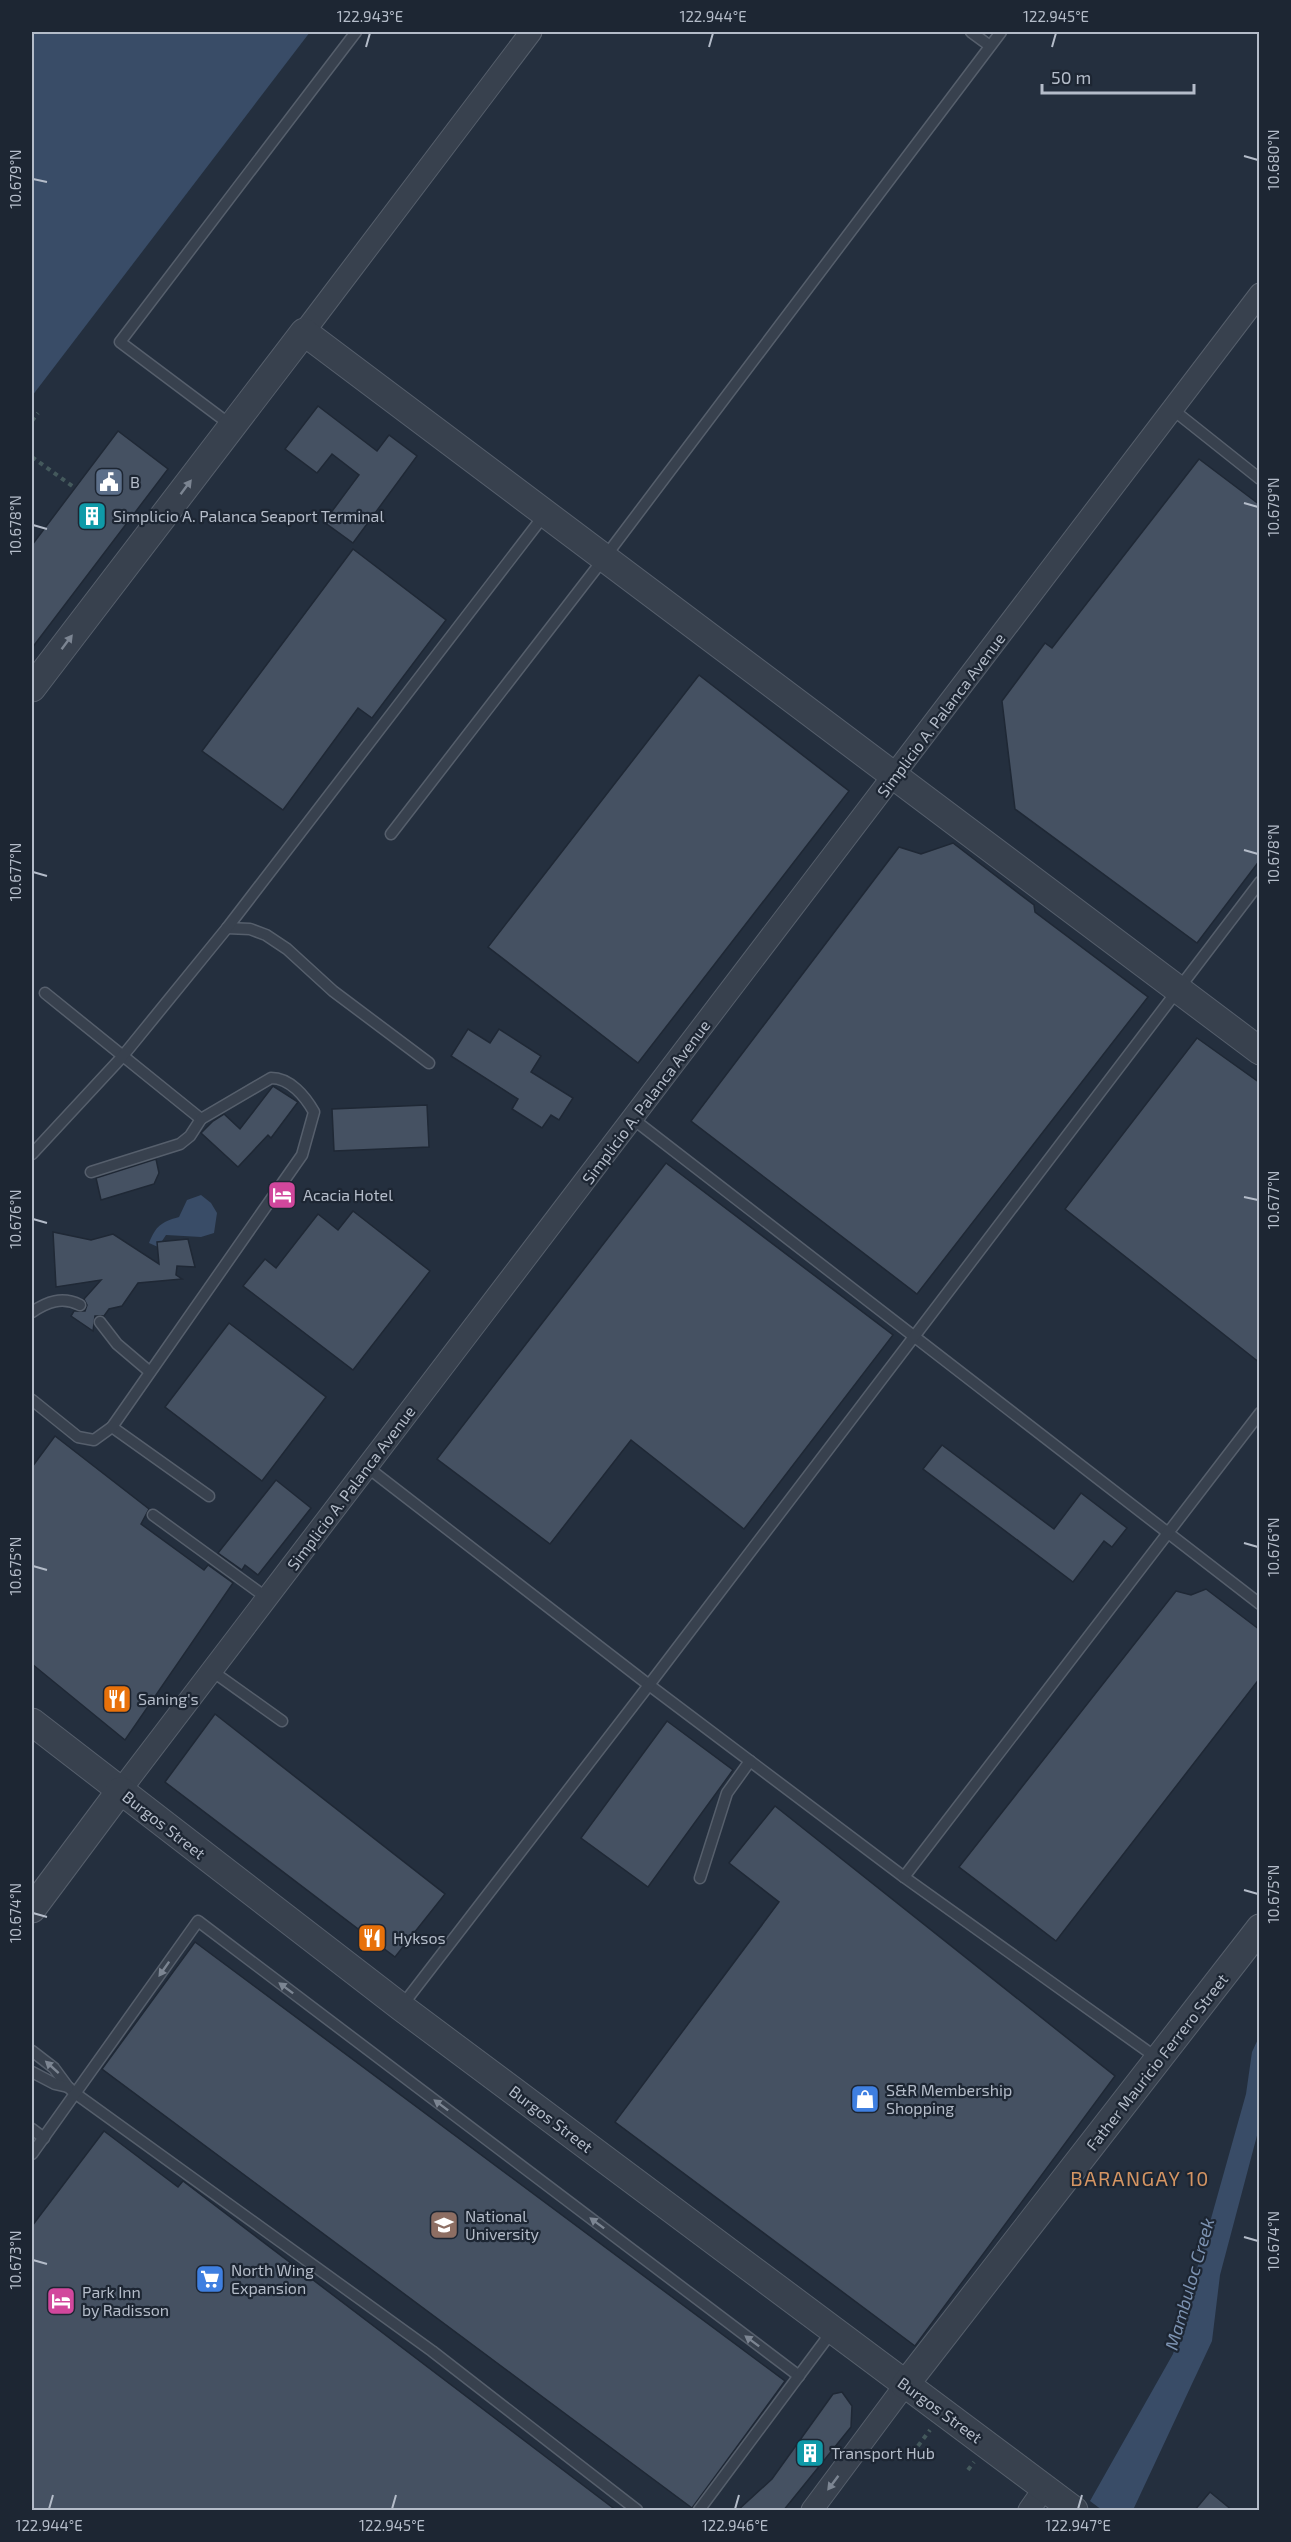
<svg xmlns="http://www.w3.org/2000/svg" width="1291" height="2542" font-family="'Exo 2',sans-serif">
  <style>
    .water { fill: #394c67 }
    .building { fill: #455162; stroke: #1f2835; stroke-width: 1.5 }
    .lines { fill: none; stroke-linecap: round; stroke-linejoin: round }
    .service-casing { stroke: #565f6c; stroke-width: 13 }
    .minor-casing { stroke: #565f6c; stroke-width: 23 }
    .tertiary-casing { stroke: #565f6c; stroke-width: 29 }
    .path { stroke: #44595c; stroke-width: 4; stroke-dasharray: 4.5 4.5; stroke-linecap: butt }
    .service { stroke: #38414e; stroke-width: 10 }
    .minor { stroke: #38414e; stroke-width: 21 }
    .tertiary { stroke: #38414e; stroke-width: 27 }
    .oneway { fill: #7c8592 }
    .ticks { fill: none; stroke: #b4bcc9; stroke-width: 2 }
    .labels { text-anchor: middle; stroke-width: 4.5; stroke-linejoin: round; paint-order: stroke }
    .poi-label { font-size: 16px; fill: #b4bcc9; stroke: #1d2633; text-anchor: start }
    .street-label { font-size: 16px; fill: #b4bcc9; stroke: #1d2633 }
    .water-label { font-size: 18px; font-style: italic; fill: #7c92b1; stroke: #1d2633 }
    .quarter-label { font-size: 20px; letter-spacing: 1.5px; fill: #d59563; stroke: #1d2633 }
    .neatline { fill: none; stroke: #b4bcc9; stroke-width: 2 }
    .ticks-label { font-size: 15px; text-anchor: middle; fill: #b4bcc9 }
  </style>
  <rect width="100%" height="100%" fill="#242f3e"/>
  <g class="water">
    <polygon points="32,32 310,32 32,396"/>
    <path d="M201,1195L211,1203L217,1213L214,1233L201,1237L166,1235L158,1247L149,1243C156,1226 161,1222 179,1217L187,1200Z"/>
    <polygon points="1259,2037 1259,2128 1220,2275 1212,2341 1133,2510 1102,2510 1090,2501 1173,2354 1246,2094 1252,2052"/>
  </g>
  <g class="building">
    <polygon points="318,406 377,451 389,435 417,456 353,543 324,522 359,475 332,454 317,473 285,449"/>
    <polygon points="118,431 168,469 32,648 32,545"/>
    <polygon points="1199,459 1260,505 1260,860 1197,943 1015,809 1002,701 1045,643 1052,648"/>
    <polygon points="353,549 446,620 372,718 358,708 283,810 202,751"/>
    <polygon points="699,675 849,791 638,1063 488,947"/>
    <polygon points="953,843 1034,905 1035,912 1148,997 917,1294 691,1121 899,847 921,854"/>
    <polygon points="468,1029 490,1043 499,1029 541,1056 531,1072 573,1098 559,1120 551,1115 542,1128 512,1109 518,1099 451,1056"/>
    <polygon points="1197,1038 1260,1083 1260,1363 1065,1209"/>
    <polygon points="273,1086 298,1102 271,1138 268,1135 238,1167 201,1133 213,1121 224,1114 240,1129"/>
    <polygon points="427,1105 429,1147 334,1151 332,1109"/>
    <polygon points="156,1159 159,1173 154,1184 101,1200 96,1178"/>
    <polygon points="666,1163 893,1335 744,1529 631,1440 550,1544 437,1459"/>
    <polygon points="353,1211 430,1271 353,1370 243,1286 265,1259 276,1268 318,1214 338,1230"/>
    <polygon points="53,1232 91,1240 113,1234 159,1264 157,1242 188,1239 195,1267 177,1266 176,1275 182,1279 138,1283 122,1306 109,1309 104,1316 95,1316 93,1331 71,1316 74,1311 85,1311 87,1305 84,1299 101,1280 56,1287"/>
    <polygon points="229,1323 326,1397 262,1481 165,1407"/>
    <polygon points="55,1436 149,1509 141,1524 204,1570 208,1565 233,1583 125,1740 32,1664 32,1467"/>
    <polygon points="942,1445 1054,1529 1081,1493 1127,1528 1112,1547 1104,1541 1073,1582 923,1469"/>
    <polygon points="276,1480 311,1508 258,1575 245,1565 242,1570 218,1553"/>
    <polygon points="1206,1589 1260,1630 1260,1678 1056,1941 959,1867 1176,1591 1191,1595"/>
    <polygon points="215,1714 445,1894 395,1957 165,1782"/>
    <polygon points="667,1721 733,1770 648,1887 581,1838"/>
    <polygon points="775,1806 1115,2076 915,2346 615,2122 779,1902 729,1863"/>
    <polygon points="195,1942 785,2381 692,2508 102,2069"/>
    <polygon points="104,2131 178,2187 183,2181 617,2511 32,2511 32,2226"/>
    <polygon points="842,2392 852,2406 851,2427 783,2511 737,2511 772,2479 833,2394"/>
    <polygon points="1210,2492 1233,2511 1194,2511"/>
  </g>
  <g class="lines">
    <g class="service-casing">
      <g id="service">
        <polyline points="971,32 990,46"/>
        <polyline points="1172,409 1260,479"/>
        <polyline points="232,426 120,342 356,32"/>
        <polyline points="391,834 605,557 1001,32"/>
        <polyline points="227,928 250,929 266,935 287,949 333,991 429,1063"/>
        <polyline points="45,993 201,1119 190,1136 180,1144 91,1172"/>
        <polyline points="633,1119 1260,1604"/>
        <polyline points="32,1154 122,1057 227,928 545,514"/>
        <path d="M32,1312C47,1302 62,1296 80,1305"/>
        <polyline points="100,1322 117,1344 150,1372"/>
        <polyline points="32,1400 78,1437 94,1440 112,1427 209,1496"/>
        <path d="M112,1427L302,1155L314,1112C305,1096 290,1078 271,1078L201,1119"/>
        <polyline points="367,1467 649,1685 904,1877 1157,2058"/>
        <polyline points="153,1515 267,1598"/>
        <polyline points="212,1671 282,1721"/>
        <polyline points="904,1877 1260,1413"/>
        <polyline points="700,1878 727,1793 750,1761"/>
        <polyline points="401,2007 649,1685 1260,882"/>
        <polyline points="32,2051 54,2068 68,2087 76,2094 432,2351 637,2510"/>
        <polyline points="32,2072 55,2084 68,2087"/>
        <polyline points="32,2129 44,2138"/>
        <polyline points="32,2154 198,1921 799,2376"/>
        <polyline points="699,2510 833,2330"/>
      </g>
    </g>
    <g class="minor-casing">
      <g id="minor">
        <polyline points="304,332 531,32"/>
        <polyline points="120,1791 1260,294"/>
        <polyline points="812,2510 905,2385"/>
        <polyline points="1029,2510 1045,2487"/>
      </g>
    </g>
    <g class="tertiary-casing">
      <g id="tertiary">
        <polyline points="32,688 304,332 1260,1051"/>
        <polyline points="32,1722 401,2007 1074,2510"/>
        <polyline points="32,1909 120,1791"/>
        <polyline points="905,2385 1260,1928"/>
      </g>
    </g>
    <g class="path">
      <polyline points="32,421 38,413"/>
      <polyline points="32,457 75,488"/>
      <polyline points="918,2446 930,2430"/>
      <polyline points="968,2470 974,2462"/>
    </g>
    <use href="#service" class="service"/>
    <use href="#minor" class="minor"/>
    <use href="#tertiary" class="tertiary"/>
  </g>
  <defs><path id="oneway-solid" d="M-6-.8H1V-3.2L6.5 0L1 3.2V.8H-6Z" transform="scale(1.5)"/></defs>
  <g class="oneway">
    <use href="#oneway-solid" transform="translate(186 487) rotate(-53)"/>
    <use href="#oneway-solid" transform="translate(67 642) rotate(-53)"/>
    <use href="#oneway-solid" transform="translate(164 1969) rotate(125)"/>
    <use href="#oneway-solid" transform="translate(286 1988) rotate(-143)"/>
    <use href="#oneway-solid" transform="translate(52 2067) rotate(-138)"/>
    <use href="#oneway-solid" transform="translate(441 2105) rotate(-143)"/>
    <use href="#oneway-solid" transform="translate(597 2223) rotate(-143)"/>
    <use href="#oneway-solid" transform="translate(752 2341) rotate(-143)"/>
    <use href="#oneway-solid" transform="translate(833 2483) rotate(127)"/>
  </g>
  <path class="ticks" d="M366,47L370,33M709,47L713,33M1052,47L1056,33M1244,156L1258,160M33,179L47,182M1244,503L1258,507M33,525L47,529M1244,850L1258,854M33,872L47,876M1244,1197L1258,1200M33,1219L47,1223M1244,1543L1258,1547M33,1566L47,1570M1244,1890L1258,1894M33,1913L47,1917M1244,2237L1258,2241M33,2260L47,2264M49,2509L53,2495M392,2509L396,2495M735,2509L739,2495M1078,2509L1082,2495"/>
  <defs>
    <g id="civic-square" transform="scale(1.5)"><rect x="-9" y="-9" width="18" height="18" rx="4" fill="#5c6f8a" stroke="#1d2633"/><path d="M-.6-6.5H3V-4.5H.6V-3L4-1V1h2V6H-6V1h2V-1L-.6-3ZM-1.2 2.5V6h2.4V2.5Z" fill="#fff"/></g>
    <g id="building-square" transform="scale(1.5)"><rect x="-9" y="-9" width="18" height="18" rx="4" fill="#0f9aa8" stroke="#1d2633"/><path d="M-4-6H4V6H1V3H-1V6H-4ZM-2.5-4.3h1.7v1.8h-1.7ZM.8-4.3h1.7v1.8H.8ZM-2.5-1h1.7V.8h-1.7ZM.8-1h1.7V.8H.8Z" fill="#fff"/></g>
    <g id="hotel-square" transform="scale(1.5)"><rect x="-9" y="-9" width="18" height="18" rx="4" fill="#d1479c" stroke="#1d2633"/><path d="M-6-4.5h1.5V1H6V5H4.5V3h-9V5H-6ZM-4 0a1.8 1.8 0 1 1 3.6 0ZM.5 0V-2.5h3Q6-2.5 6 0Z" fill="#fff"/></g>
    <g id="restaurant-square" transform="scale(1.5)"><rect x="-9" y="-9" width="18" height="18" rx="4" fill="#e8710a" stroke="#1d2633"/><path d="M-5-6h1v4h1v-4h1v4h1v-4h1v5L-1.5 .5V6h-2V.5L-5-1ZM5-6V6H3V1.5H1.5Q1.5-4 5-6Z" fill="#fff"/></g>
    <g id="shop-square" transform="scale(1.5)"><rect x="-9" y="-9" width="18" height="18" rx="4" fill="#3f7fe0" stroke="#1d2633"/><path d="M-5-2.5h2.3a2.7 3.5 0 0 1 5.4 0H5L5.5 6h-11ZM-1.5-2.5h3a1.5 2.3 0 0 0-3 0Z" fill="#fff"/></g>
    <g id="university-square" transform="scale(1.5)"><rect x="-9" y="-9" width="18" height="18" rx="4" fill="#8d6e63" stroke="#1d2633"/><path d="M0-5L7-2L0 1L-7-2ZM-4 1L0 2.5L4 1V4Q0 6-4 4Z" fill="#fff"/></g>
    <g id="supermarket-square" transform="scale(1.5)"><rect x="-9" y="-9" width="18" height="18" rx="4" fill="#3f7fe0" stroke="#1d2633"/><path d="M-6-5.5h2.5l.6 2H6L4.5 2H-2.5L-4.4-4H-6ZM-1.5 3.2a1.3 1.3 0 1 0 .1 0ZM3 3.2a1.3 1.3 0 1 0 .1 0Z" fill="#fff"/></g>
  </defs>
  <g fill-rule="evenodd">
    <use href="#civic-square" x="109" y="482"/>
    <use href="#building-square" x="92" y="516"/>
    <use href="#hotel-square" x="282" y="1195"/>
    <use href="#restaurant-square" x="117" y="1699"/>
    <use href="#restaurant-square" x="372" y="1938"/>
    <use href="#shop-square" x="865" y="2099"/>
    <use href="#university-square" x="444" y="2225"/>
    <use href="#supermarket-square" x="210" y="2279"/>
    <use href="#hotel-square" x="61" y="2301"/>
    <use href="#building-square" x="810" y="2453"/>
  </g>
  <g class="labels">
    <g class="poi-label">
      <text x="130" y="488">B</text>
      <text x="113" y="522">Simplicio A. Palanca Seaport Terminal</text>
      <text x="303" y="1201">Acacia Hotel</text>
      <text x="138" y="1705">Saning's</text>
      <text x="393" y="1944">Hyksos</text>
      <text x="886" y="2096">S&amp;R Membership<tspan x="886" dy="18">Shopping</tspan></text>
      <text x="465" y="2222">National<tspan x="465" dy="18">University</tspan></text>
      <text x="231" y="2276">North Wing<tspan x="231" dy="18">Expansion</tspan></text>
      <text x="82" y="2298">Park Inn<tspan x="82" dy="18">by Radisson</tspan></text>
      <text x="831" y="2459">Transport Hub</text>
    </g>
    <g class="street-label">
      <text transform="translate(941 715) rotate(-53)" y="6">Simplicio A. Palanca Avenue</text>
      <text transform="translate(646 1102) rotate(-53)" y="6">Simplicio A. Palanca Avenue</text>
      <text transform="translate(351 1488) rotate(-53)" y="6">Simplicio A. Palanca Avenue</text>
      <text transform="translate(164 1825) rotate(38)" y="6">Burgos Street</text>
      <text transform="translate(1157 2062) rotate(-52)" y="6">Father Mauricio Ferrero Street</text>
      <text transform="translate(551 2119) rotate(37)" y="6">Burgos Street</text>
      <text transform="translate(940 2410) rotate(36)" y="6">Burgos Street</text>
    </g>
    <g class="water-label">
      <text transform="translate(1190 2284) rotate(-74)" y="6">Mambuloc Creek</text>
    </g>
    <g class="quarter-label">
      <text x="1140" y="2186">BARANGAY 10</text>
    </g>
  </g>
  <rect width="1291" height="2542" fill="none" stroke="#1d2633" stroke-width="66"/>
  <path d="M1042 84v9h152v-9" fill="none" stroke="#b4bcc9" stroke-width="3"/>
  <text x="1051" y="84" font-size="18" fill="#b4bcc9" stroke="#1d2633" stroke-width="4.5" paint-order="stroke">50 m</text>
  <rect x="33" y="33" width="1225" height="2476" class="neatline"/>
  <g class="ticks-label">
    <text x="370" y="22">122.943°E</text>
    <text x="713" y="22">122.944°E</text>
    <text x="1056" y="22">122.945°E</text>
    <text transform="translate(1274 160) rotate(-90)" y="5">10.680°N</text>
    <text transform="translate(16 179) rotate(-90)" y="5">10.679°N</text>
    <text transform="translate(1274 507) rotate(-90)" y="5">10.679°N</text>
    <text transform="translate(16 525) rotate(-90)" y="5">10.678°N</text>
    <text transform="translate(1274 854) rotate(-90)" y="5">10.678°N</text>
    <text transform="translate(16 872) rotate(-90)" y="5">10.677°N</text>
    <text transform="translate(1274 1200) rotate(-90)" y="5">10.677°N</text>
    <text transform="translate(16 1219) rotate(-90)" y="5">10.676°N</text>
    <text transform="translate(1274 1547) rotate(-90)" y="5">10.676°N</text>
    <text transform="translate(16 1566) rotate(-90)" y="5">10.675°N</text>
    <text transform="translate(1274 1894) rotate(-90)" y="5">10.675°N</text>
    <text transform="translate(16 1913) rotate(-90)" y="5">10.674°N</text>
    <text transform="translate(1274 2241) rotate(-90)" y="5">10.674°N</text>
    <text transform="translate(16 2260) rotate(-90)" y="5">10.673°N</text>
    <text x="49" y="2531">122.944°E</text>
    <text x="392" y="2531">122.945°E</text>
    <text x="735" y="2531">122.946°E</text>
    <text x="1078" y="2531">122.947°E</text>
  </g>
</svg>
